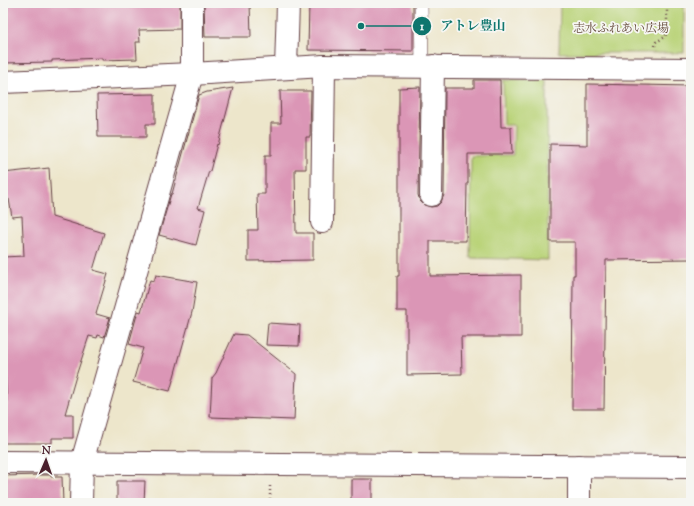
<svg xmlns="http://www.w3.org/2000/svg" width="694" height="506" font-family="'Sorts Mill Goudy','Noto Serif JP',serif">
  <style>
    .green { fill: #b9d378; stroke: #827952 }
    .building { fill: #db96b6 }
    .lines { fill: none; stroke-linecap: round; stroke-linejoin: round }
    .service-casing { stroke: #623d43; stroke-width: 14 }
    .minor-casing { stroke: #623d43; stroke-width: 24 }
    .path { stroke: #623d43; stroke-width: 2.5; stroke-dasharray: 1 3; stroke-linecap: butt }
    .service { stroke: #fff; stroke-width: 13 }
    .minor { stroke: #fff; stroke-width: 22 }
    .labels { text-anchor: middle; stroke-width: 3.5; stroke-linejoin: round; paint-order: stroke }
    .park-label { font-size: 12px; fill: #664c3e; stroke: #f6f6f2 }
    .leader { fill: none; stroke: #0f766e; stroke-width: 1.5 }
    .callout-dot { fill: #0f766e; stroke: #f6f6f2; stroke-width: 1.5 }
    .mark-label { font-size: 12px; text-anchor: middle; font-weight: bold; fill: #fff }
    .callout-label { font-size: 13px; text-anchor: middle; font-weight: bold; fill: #0f766e; stroke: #f6f6f2; stroke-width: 3.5; stroke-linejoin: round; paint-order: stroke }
  </style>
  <rect width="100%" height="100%" fill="#f6f6f2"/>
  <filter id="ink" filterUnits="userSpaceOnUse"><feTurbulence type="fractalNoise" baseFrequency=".025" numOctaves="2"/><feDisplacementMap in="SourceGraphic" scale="8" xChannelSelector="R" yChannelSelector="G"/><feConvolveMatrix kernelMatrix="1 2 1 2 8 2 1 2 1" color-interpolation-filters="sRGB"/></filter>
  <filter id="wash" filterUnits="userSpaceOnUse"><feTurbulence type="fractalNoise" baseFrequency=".012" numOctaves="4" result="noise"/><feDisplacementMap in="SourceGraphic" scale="16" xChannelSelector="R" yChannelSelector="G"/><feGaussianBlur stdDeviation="0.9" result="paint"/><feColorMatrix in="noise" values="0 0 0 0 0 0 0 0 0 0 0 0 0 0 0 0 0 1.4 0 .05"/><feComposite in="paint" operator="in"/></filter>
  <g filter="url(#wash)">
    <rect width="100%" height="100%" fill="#ede6cb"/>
    <g class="green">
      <polygon points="560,3 684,3 684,53 559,53"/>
      <polygon points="503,80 547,81 548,260 470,258 471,156 513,155 514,125 504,125"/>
    </g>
    <g id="blocks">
      <g class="building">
        <polygon points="3,3 180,3 180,29 139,30 140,42 136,42 137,59 102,60 102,58 52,60 52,62 3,63"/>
        <polygon points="204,3 250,3 251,37 205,37"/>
        <polygon points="309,3 413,3 413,51 308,50"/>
        <polygon points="474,80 500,80 501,127 511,127 512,154 468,154 468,183 467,183 466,241 430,241 430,276 521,275 521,337 461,337 462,374 407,375 407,311 397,311 397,276 399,276 399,88 420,87 418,195 420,201 424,205 431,207 437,206 441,202 444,195 445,88 474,88"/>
        <polygon points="587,84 691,86 691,259 606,260 604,409 572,409 573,275 575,275 575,242 550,242 550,144 587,145"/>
        <polygon points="233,88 218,145 217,144 210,171 209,171 198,208 205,210 196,245 159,235 171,194 172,194 199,95 207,92"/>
        <polygon points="280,91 311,91 310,137 306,137 306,169 295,169 296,233 313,233 313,260 248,261 248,230 258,230 257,194 265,194 265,155 271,155 271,123 281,123"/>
        <polygon points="155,94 155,124 146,124 146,137 98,137 97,95"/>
        <polygon points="49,168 52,217 104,233 93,270 108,274 96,314 110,318 104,337 98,335 97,338 89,336 76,376 65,414 73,414 73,438 52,438 52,443 3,443 3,405 7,405 5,366 3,366 3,257 24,256 22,216 12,217 9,199 3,200 3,173"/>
        <polygon points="156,275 197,282 192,312 170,391 133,382 143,348 129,344 138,311 141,312 150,280 154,281"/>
        <polygon points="268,323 300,325 299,346 266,345"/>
        <polygon points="234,334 247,335 296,374 294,420 210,417 212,378 216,373"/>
        <polygon points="39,475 51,475 51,477 62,477 63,503 3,503 3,476"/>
        <rect x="351" y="479" width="21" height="24"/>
        <polygon points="117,481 145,481 144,503 117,503"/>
      </g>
    </g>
  </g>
  <g filter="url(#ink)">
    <use href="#blocks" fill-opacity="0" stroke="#623d43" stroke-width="1"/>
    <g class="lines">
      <g class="service-casing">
        <polyline id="service" points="421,3 422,66"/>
      </g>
      <g class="minor-casing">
        <g id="minor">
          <polyline points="286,68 288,3"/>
          <polyline points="3,82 192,74 324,66 691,69"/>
          <polyline points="431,195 433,66"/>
          <polyline points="322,222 324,66"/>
          <polyline points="3,462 691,467"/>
          <polyline points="81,503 82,462 192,74 192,3"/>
          <polyline points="579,503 579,466"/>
        </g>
      </g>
      <g class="path">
        <polyline points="655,46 656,42 665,37 667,32 667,3"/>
        <polyline points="270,503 270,486"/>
      </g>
      <use href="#service" class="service"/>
      <use href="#minor" class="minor"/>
    </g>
  </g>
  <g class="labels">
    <g class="park-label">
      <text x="621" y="32">志水ふれあい広場</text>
    </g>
  </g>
  <path class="leader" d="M361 26L422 26"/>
  <g class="callout-dot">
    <circle cx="361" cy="26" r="4"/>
    <circle cx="422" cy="26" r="10"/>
  </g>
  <g class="mark-label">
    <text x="422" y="30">1</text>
  </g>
  <g class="callout-label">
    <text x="473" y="30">アトレ豊山</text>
  </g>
  <rect width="694" height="506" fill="none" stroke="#f6f6f2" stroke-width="16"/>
  <g transform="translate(46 460) rotate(2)" stroke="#f6f6f2" stroke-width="3" paint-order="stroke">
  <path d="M0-3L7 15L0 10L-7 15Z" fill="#4a1f2b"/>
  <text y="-6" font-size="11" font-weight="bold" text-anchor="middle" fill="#4a1f2b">N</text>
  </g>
</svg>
